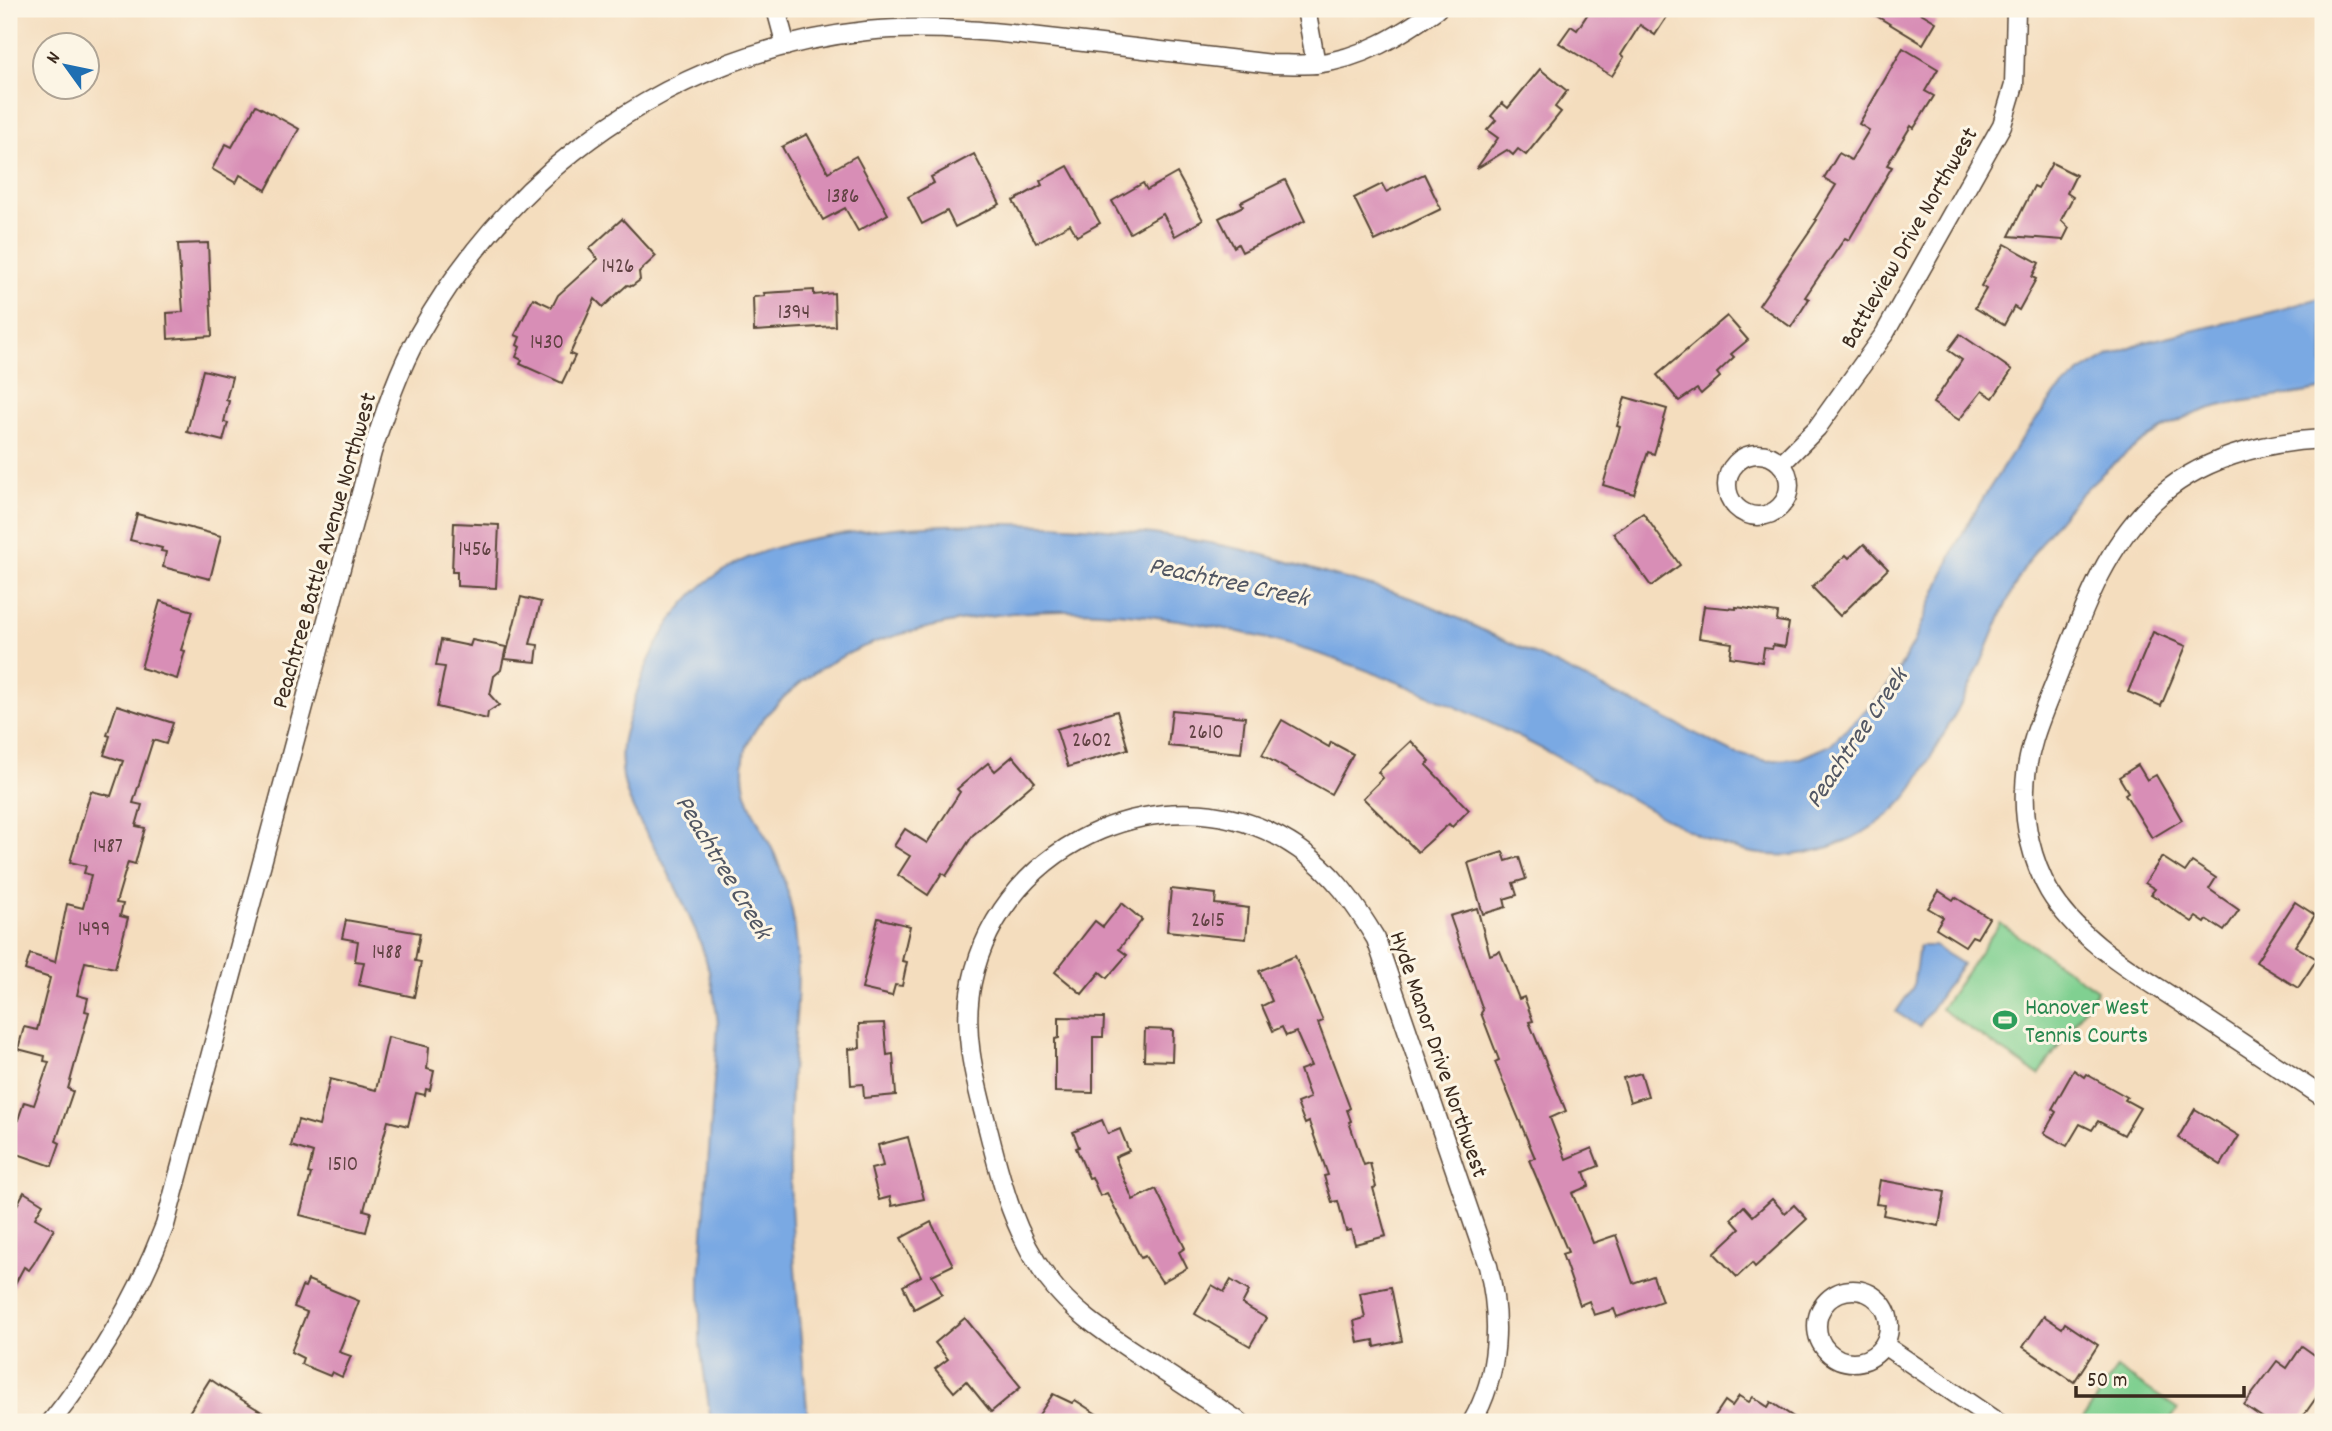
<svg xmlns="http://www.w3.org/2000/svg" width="2332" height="1431" font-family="Dekko,sans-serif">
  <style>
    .green { fill: #80d091; stroke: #5e7d58; stroke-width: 2 }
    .water { fill: #7aa9e3; stroke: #5a6a80; stroke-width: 2 }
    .building { fill: #d88eb6 }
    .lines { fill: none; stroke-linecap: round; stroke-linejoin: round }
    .street-casing { stroke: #574536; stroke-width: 21 }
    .street { stroke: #fff; stroke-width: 18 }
    .labels { text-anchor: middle; stroke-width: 6; stroke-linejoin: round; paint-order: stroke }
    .number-label { font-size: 21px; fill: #624344 }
    .street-label { font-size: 24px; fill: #3b2a1e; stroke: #fcf5e5 }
    .leisure-label { font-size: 24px; fill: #27864d; stroke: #fcf5e5; text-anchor: start }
    .water-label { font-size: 26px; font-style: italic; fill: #515663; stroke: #fcf5e5 }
  </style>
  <rect width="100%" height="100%" fill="#fcf5e5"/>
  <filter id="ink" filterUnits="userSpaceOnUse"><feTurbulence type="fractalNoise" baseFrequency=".0143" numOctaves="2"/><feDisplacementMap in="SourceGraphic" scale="14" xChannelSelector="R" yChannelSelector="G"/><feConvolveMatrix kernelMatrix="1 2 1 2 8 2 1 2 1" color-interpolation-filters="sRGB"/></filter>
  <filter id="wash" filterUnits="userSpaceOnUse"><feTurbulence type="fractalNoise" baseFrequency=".00686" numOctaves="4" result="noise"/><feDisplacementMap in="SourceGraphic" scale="28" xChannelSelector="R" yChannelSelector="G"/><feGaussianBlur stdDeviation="1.57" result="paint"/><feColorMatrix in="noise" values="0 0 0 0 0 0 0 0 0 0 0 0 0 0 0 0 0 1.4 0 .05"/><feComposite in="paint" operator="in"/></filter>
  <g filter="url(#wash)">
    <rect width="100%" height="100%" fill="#f4ddbe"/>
    <g class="green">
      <polygon points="2000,923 2097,990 2039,1075 1941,1009"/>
      <polygon points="2117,1368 2178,1409 2169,1422 2081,1422"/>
    </g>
    <g class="water">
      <path d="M2323,297V389C2293,396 2263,397 2233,403C2201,409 2166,424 2139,444C2093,477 2054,519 2025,567C2009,593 1999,621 1987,649C1974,681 1957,711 1940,741C1931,756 1923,772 1914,787C1890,822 1848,845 1806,853C1748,864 1696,836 1648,809C1614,789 1580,770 1546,751C1385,666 1198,598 1013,613C974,617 936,625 898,635C851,648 811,669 776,705C765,716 752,731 747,746C733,791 758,817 775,855C785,879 792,905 795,930C803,990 791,1052 790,1112C787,1215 800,1319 808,1422H711L700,1344V1277L718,1024C714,990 708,957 693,925C685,906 676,887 666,868C644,825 617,798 622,745C623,735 627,724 630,715C645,660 671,603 721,572C772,540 836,533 895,528C1010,519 1127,525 1240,549C1271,556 1301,566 1331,575C1359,583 1387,589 1414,599C1441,609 1467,623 1493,635C1575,672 1654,713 1734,753L1767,761L1800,758L1830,745L1878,698L1898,671L1914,642L1956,545L1980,503L2016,447L2056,393L2081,372L2110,355L2141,343L2272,312Z"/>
      <polygon points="1919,946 1934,946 1962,964 1919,1027 1896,1012 1913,987"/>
    </g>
    <g id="blocks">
      <g class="building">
        <polygon points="1591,9 1672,9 1655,35 1640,25 1621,55 1624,57 1612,76 1559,43 1571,26 1577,30"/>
        <polygon points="1865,9 1914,9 1936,22 1923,44"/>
        <polygon points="1903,48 1938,69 1925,91 1934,96 1914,128 1911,126 1887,165 1892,167 1849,240 1845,238 1805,297 1809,299 1791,327 1759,305 1817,220 1815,219 1836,185 1824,178 1839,153 1851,160 1869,130 1859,124"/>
        <polygon points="1540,69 1567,91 1555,107 1561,112 1526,155 1518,149 1513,155 1507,150 1476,169 1498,138 1487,130 1496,120 1491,116 1502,103 1508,108"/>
        <polygon points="256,105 299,129 266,190 240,175 236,183 212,169 226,144 232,147"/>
        <polygon points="807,134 828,172 856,156 888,214 858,231 845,208 823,220 782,147"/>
        <polygon points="974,154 1000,204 955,227 947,211 922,224 908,197 934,183 931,177"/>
        <polygon points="2052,163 2076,175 2067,193 2073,197 2061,220 2069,228 2063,240 2009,236 2034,186 2038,188"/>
        <polygon points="1068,166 1100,223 1077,236 1070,224 1036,243 1013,201 1042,185 1040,181"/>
        <polygon points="1177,173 1203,220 1175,236 1163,214 1130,233 1112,201 1143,183 1147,190"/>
        <polygon points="1424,174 1441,209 1375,241 1354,198 1382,184 1386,192"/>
        <polygon points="1285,180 1305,221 1242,252 1238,244 1234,247 1219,218 1243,206 1241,202"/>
        <polygon points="622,219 656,256 639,272 640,280 632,286 627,285 603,307 595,299 570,354 575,356 562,383 520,364 522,360 516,357 520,347 517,345 520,337 515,335 533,298 552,307 558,295 598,259 589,249"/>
        <polygon points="208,243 212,336 168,339 167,313 183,312 178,244"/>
        <polygon points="2005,244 2039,263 2032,277 2036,279 2019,310 2014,307 2004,325 1975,308 1986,289 1981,286"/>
        <polygon points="814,290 814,295 834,293 835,326 754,331 753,297 765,296 764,293"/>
        <polygon points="1727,316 1748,340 1731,354 1734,357 1717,373 1720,377 1701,394 1697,389 1679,401 1657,375"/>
        <polygon points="1960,334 2012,370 1993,398 1982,391 1959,420 1933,403 1962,360 1948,350"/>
        <polygon points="203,370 232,377 226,400 229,401 224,422 228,423 223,441 187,432"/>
        <polygon points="1625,397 1667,409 1654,454 1648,452 1634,494 1603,485 1620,427 1617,426"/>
        <polygon points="1643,513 1680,565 1651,586 1613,533"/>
        <polygon points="137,514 221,536 210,579 163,567 166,552 161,551 162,548 130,540"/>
        <polygon points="454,523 499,525 496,588 457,586 457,572 452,572"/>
        <polygon points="1864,544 1888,569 1840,616 1812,587 1846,555 1849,558"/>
        <polygon points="521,597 541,602 530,644 538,645 536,662 505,659"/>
        <polygon points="160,601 193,611 181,650 185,651 177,679 141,668"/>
        <polygon points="1704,606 1736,609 1736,607 1778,613 1777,621 1789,623 1785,647 1773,645 1772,649 1764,648 1762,662 1730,657 1732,643 1699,638"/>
        <polygon points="2153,632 2186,646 2161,706 2128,692"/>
        <polygon points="441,640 470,646 472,640 506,647 501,670 494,676 490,695 499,705 488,712 487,719 437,707 445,667 436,666"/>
        <polygon points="117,705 173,723 166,744 153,740 133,803 142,805 136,826 145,828 135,864 128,862 116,903 123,904 120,916 128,918 115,968 85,962 77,995 88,998 85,1011 89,1012 68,1089 73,1091 56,1141 60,1143 52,1166 9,1151 9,1127 15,1129 24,1102 34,1105 49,1062 44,1061 45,1056 18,1049 24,1027 37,1030 50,978 25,970 30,954 55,962 67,904 83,908 91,875 84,873 86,866 70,862 91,791 111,796 123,761 104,755 110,736 107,735"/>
        <polygon points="1172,710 1245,717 1241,753 1168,746"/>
        <polygon points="1117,711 1128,749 1068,767 1056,729"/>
        <polygon points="1282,720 1329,747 1331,742 1353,754 1331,794 1262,755"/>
        <polygon points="1411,741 1430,761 1426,765 1469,810 1452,827 1449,824 1418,852 1363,798 1383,778 1378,772"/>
        <polygon points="1013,756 1035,782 973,835 946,876 942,873 928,895 898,875 910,856 894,846 905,829 927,843 960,792 957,789 988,763 995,771"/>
        <polygon points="2138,765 2147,780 2156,775 2182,820 2152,838 2125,794 2128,792 2119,777"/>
        <polygon points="1503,852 1506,861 1519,857 1526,879 1513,883 1517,895 1504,899 1506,907 1483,914 1468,863"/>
        <polygon points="2162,857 2185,872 2192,862 2216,878 2209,889 2239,910 2224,931 2207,920 2205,923 2196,917 2192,922 2151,894 2155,889 2145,883"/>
        <polygon points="1171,889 1216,894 1215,904 1249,908 1246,939 1167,931"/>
        <polygon points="1939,891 1953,900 1955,897 1989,918 1977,938 1972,936 1965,946 1936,928 1943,917 1928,908"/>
        <polygon points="2295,902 2315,915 2295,946 2317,959 2298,988 2256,962"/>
        <polygon points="1122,903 1142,920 1119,949 1127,955 1107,978 1100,972 1082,994 1055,972 1095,921 1103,927"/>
        <polygon points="1477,908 1490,955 1500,951 1519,999 1524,997 1533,1021 1529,1022 1566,1111 1550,1118 1566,1159 1592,1148 1599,1166 1584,1172 1589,1186 1572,1193 1593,1243 1616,1235 1633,1283 1653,1276 1662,1301 1617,1317 1614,1309 1594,1315 1589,1301 1580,1305 1562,1254 1568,1252 1529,1160 1535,1158 1495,1062 1499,1060 1481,1013 1483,1010 1450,916"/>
        <polygon points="878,918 910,926 902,961 907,962 902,986 895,985 892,996 862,989"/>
        <polygon points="346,920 420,933 415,961 421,962 414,997 359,985 364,962 355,961 358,941 342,938"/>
        <polygon points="1295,956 1323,1021 1318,1023 1350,1108 1347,1110 1351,1121 1349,1122 1364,1165 1370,1163 1376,1187 1373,1188 1386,1236 1355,1244 1351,1230 1346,1231 1338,1201 1332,1202 1324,1176 1328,1175 1309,1122 1305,1124 1297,1103 1310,1098 1300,1070 1311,1066 1296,1032 1286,1036 1282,1027 1273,1031 1262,1006 1272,1001 1259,971"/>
        <polygon points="1059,1017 1104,1018 1103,1037 1093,1037 1093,1093 1055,1092 1055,1039 1059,1038"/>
        <polygon points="884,1023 887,1055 893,1054 896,1095 864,1098 863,1084 851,1085 849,1049 860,1048 859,1024"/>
        <polygon points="1145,1029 1173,1030 1172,1061 1144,1060"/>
        <polygon points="388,1037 429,1047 427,1069 434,1071 430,1090 426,1089 425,1095 416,1093 408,1126 388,1121 364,1210 371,1212 366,1232 300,1215 311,1174 308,1173 313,1153 291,1146 298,1120 319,1126 330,1079 376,1090"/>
        <polygon points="2074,1070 2084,1077 2086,1074 2127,1097 2125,1100 2140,1108 2124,1135 2098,1121 2092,1130 2080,1124 2067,1146 2044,1133 2056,1112 2052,1109"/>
        <polygon points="1641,1073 1648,1096 1630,1102 1623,1078"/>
        <polygon points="2195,1109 2239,1136 2221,1165 2178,1138"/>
        <polygon points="1102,1120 1108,1134 1120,1129 1129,1151 1115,1157 1133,1200 1156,1189 1185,1248 1179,1252 1187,1268 1162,1282 1145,1256 1141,1258 1107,1193 1100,1196 1092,1177 1089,1178 1076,1148 1079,1147 1073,1132"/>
        <polygon points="908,1137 924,1199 892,1206 890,1197 879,1200 871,1169 883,1166 878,1145"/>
        <polygon points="1880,1180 1945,1192 1939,1226 1883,1215 1885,1205 1876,1204"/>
        <polygon points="24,1192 43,1204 35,1218 54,1229 34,1263 29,1270 24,1267 9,1295 9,1220"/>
        <polygon points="1772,1199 1785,1213 1794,1205 1807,1219 1755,1267 1752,1263 1737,1277 1714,1253 1740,1229 1731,1219 1744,1206 1753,1216"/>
        <polygon points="931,1222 953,1265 932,1275 942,1294 914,1309 903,1286 921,1276 901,1238"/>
        <polygon points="308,1280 359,1301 339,1352 351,1356 342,1377 332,1372 330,1376 301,1364 303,1358 291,1352 307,1312 294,1307 302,1286 305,1287"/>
        <polygon points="1231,1280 1249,1291 1242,1304 1266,1318 1250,1346 1195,1314 1212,1285 1224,1292"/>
        <polygon points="1391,1287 1402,1341 1375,1347 1374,1340 1358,1343 1354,1321 1365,1318 1360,1293"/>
        <polygon points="2044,1316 2062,1328 2065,1323 2098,1345 2074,1382 2023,1347"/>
        <polygon points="965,1318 1021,1387 991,1412 966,1381 954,1392 935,1369 948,1359 935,1343"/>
        <polygon points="2302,1346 2323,1361 2323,1388 2299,1422 2269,1422 2244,1405 2277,1361 2287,1368"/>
        <polygon points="210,1379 223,1388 278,1422 183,1422"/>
        <polygon points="1053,1394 1072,1403 1075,1400 1109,1422 1034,1422"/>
        <polygon points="1739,1396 1749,1402 1753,1397 1768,1407 1771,1402 1801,1422 1711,1422 1725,1401 1732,1406"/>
      </g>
    </g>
  </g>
  <g filter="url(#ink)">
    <use href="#blocks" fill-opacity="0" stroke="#574536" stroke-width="2"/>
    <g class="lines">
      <g class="street-casing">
        <g id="street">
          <polyline points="776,9 786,46"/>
          <polyline points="1306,9 1316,64"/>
          <path d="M2323,439C2263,442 2197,459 2153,502C2104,549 2083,611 2059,673C2044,711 2026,748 2025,789C2023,823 2032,861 2049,891C2080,943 2137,973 2186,1006C2232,1036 2278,1067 2323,1097"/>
          <circle cx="1758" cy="485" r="31"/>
          <polyline points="1781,464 1817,428 1885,333 2002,125 2014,85 2016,9"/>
          <circle cx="1853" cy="1326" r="36"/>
          <polyline points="1884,1345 1997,1422"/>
          <path d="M51,1422C98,1363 138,1296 165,1225L372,452C385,412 398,371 419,334C513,168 673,52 866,31C936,24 1006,33 1075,41C1141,49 1206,56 1272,64C1286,64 1301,65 1315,64C1362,59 1400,35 1437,9"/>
          <path d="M1240,1422C1210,1402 1179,1382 1149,1362C1112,1337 1075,1315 1048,1279C1015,1235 1002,1185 989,1133C976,1083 961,1034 972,982C1002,839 1176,764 1299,849C1333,872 1355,904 1376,939L1488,1266C1501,1318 1500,1374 1472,1422"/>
        </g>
      </g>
      <use href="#street" class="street"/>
    </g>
  </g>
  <defs>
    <g id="stadium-bare" transform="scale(1.89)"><path d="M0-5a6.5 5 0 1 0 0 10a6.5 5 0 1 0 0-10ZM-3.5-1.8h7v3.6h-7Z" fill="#2e9e5b" stroke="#fcf5e5" stroke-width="2.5" paint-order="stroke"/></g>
  </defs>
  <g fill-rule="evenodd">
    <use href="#stadium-bare" x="2005" y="1020"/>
  </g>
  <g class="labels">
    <g class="number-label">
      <text x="843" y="202">1386</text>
      <text x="618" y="272">1426</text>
      <text x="794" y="318">1394</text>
      <text x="547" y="348">1430</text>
      <text x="475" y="555">1456</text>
      <text x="1206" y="738">2610</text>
      <text x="1092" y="746">2602</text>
      <text x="108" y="852">1487</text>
      <text x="1208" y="926">2615</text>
      <text x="94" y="935">1499</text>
      <text x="387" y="958">1488</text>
      <text x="343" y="1170">1510</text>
    </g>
    <g class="street-label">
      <text transform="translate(1908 237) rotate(-60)" y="8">Battleview Drive Northwest</text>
      <text transform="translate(323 550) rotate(-74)" y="8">Peachtree Battle Avenue Northwest</text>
      <text transform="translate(1440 1054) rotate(71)" y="8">Hyde Manor Drive Northwest</text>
    </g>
    <g class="leisure-label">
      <text x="2025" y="1014">Hanover West<tspan x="2025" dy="28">Tennis Courts</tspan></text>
    </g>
    <g class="water-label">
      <text transform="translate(1229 580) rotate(12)" y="9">Peachtree Creek</text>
      <text transform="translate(1855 737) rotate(-56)" y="9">Peachtree Creek</text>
      <text transform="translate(725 866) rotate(59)" y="9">Peachtree Creek</text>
    </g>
  </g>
  <rect width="2332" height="1431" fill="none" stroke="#fcf5e5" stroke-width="35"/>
  <g transform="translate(66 66) rotate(303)"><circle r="33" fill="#fcf5e5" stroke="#afa495" stroke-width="2"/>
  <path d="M0-5L12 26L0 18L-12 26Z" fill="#1f6fb2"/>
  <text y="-10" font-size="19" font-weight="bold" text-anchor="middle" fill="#3b2a1e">N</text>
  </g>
  <path d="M2076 1386v10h168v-10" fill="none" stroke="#3b2a1e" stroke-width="3.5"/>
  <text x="2087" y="1386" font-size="21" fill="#3b2a1e" stroke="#fcf5e5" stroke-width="5" paint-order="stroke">50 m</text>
</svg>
